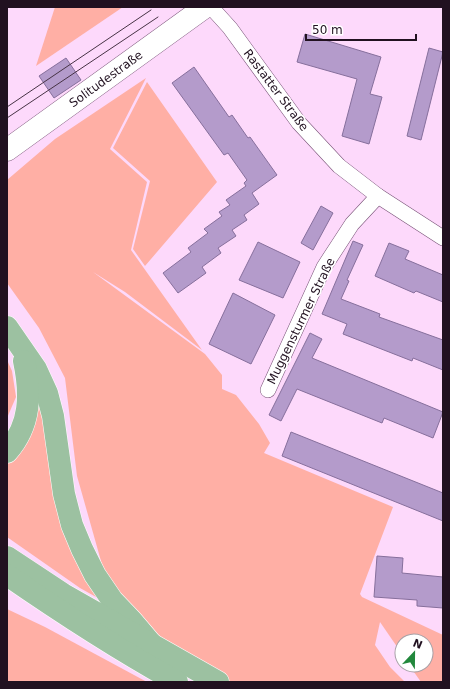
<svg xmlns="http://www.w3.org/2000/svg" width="450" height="689" font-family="'DejaVu Sans',sans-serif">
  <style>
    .green { fill: #ffafa5 }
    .building { fill: #b49bcb; stroke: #866f9c }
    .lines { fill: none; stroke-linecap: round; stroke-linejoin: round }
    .minor-casing { stroke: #775176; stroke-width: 16 }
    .secondary-casing { stroke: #775176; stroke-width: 23 }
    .primary-casing { stroke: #fff; stroke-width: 23 }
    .minor { stroke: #fff; stroke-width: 15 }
    .secondary { stroke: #fff; stroke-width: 22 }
    .primary { stroke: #9cc1a1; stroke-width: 22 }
    .tram { stroke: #473345; stroke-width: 1 }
    .labels { text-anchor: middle; stroke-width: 3.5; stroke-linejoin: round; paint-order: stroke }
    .street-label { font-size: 12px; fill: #211120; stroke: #fff }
  </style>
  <rect width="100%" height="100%" fill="#fdd9fb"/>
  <g class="green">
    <polygon points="55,7 123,7 36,66"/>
    <polygon points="146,78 110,149 147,182 131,250 202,350 125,292 93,272 205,354 222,375 222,389 236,395 259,424 270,443 264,453 393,507 360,594 362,597 443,635 443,682 421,682 409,665 426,665 426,641 402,641 402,654 380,622 375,645 390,667 405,682 229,682 154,647 112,600 77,476 65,378 39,328 7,283 7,180 55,139"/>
    <polygon points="147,82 217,182 145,266 133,249 150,181 113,148"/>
    <polygon points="7,360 12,371 16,397 7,418"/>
    <polygon points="39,395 105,602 80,588 7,537 7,464 21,448"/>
    <polygon points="7,609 45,627 147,682 7,682"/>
  </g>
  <g class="building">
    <polygon points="305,34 381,57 370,94 382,97 369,144 342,136 357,79 297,62"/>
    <polygon points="429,48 443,52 421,140 407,136"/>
    <polygon points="66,58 81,80 54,98 39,76"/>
    <polygon points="194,67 229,117 232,115 248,138 250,137 277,175 252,193 259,204 244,215 247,220 232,230 236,236 218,248 221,253 202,267 206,273 178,293 163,273 191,252 188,248 208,233 204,229 222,216 219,212 230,205 226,200 246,186 244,183 247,180 228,153 224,155 172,83"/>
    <polygon points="321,206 333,213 313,250 301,243"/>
    <polygon points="353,241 363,245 347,280 349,281 341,299 380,314 379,317 443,340 443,370 413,358 412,361 343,334 347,324 322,314"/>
    <polygon points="258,242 300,262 283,298 239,280"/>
    <polygon points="389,243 409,251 405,259 443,275 443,302 416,291 414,293 375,276"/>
    <polygon points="233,293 275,315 251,364 209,344"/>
    <polygon points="310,333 322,339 312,358 443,412 433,438 384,418 382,423 297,389 281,421 269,415"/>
    <polygon points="291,432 443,493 443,521 282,456"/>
    <polygon points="377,556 403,558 402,573 443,577 443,608 417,606 417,600 374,597"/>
  </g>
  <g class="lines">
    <g class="minor-casing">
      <g id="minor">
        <polyline points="211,7 230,28 299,123 339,166 378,196 443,238"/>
        <polyline points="268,390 324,267 352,224 378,196"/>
      </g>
    </g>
    <g class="secondary-casing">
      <polyline id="secondary" points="7,150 205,7"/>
    </g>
    <g class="primary-casing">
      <g id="primary">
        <polyline points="7,327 36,369 47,393 53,416 64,494 72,525 82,549 95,575 112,600 132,621 154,647"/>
        <path d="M7,452C31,425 31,394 24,361"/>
        <polyline points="7,557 63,594 218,682"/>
        <path d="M7,575C62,613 119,650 177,682"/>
      </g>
    </g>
    <use href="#minor" class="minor"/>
    <use href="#secondary" class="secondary"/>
    <use href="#primary" class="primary"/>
    <g class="tram">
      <polyline points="7,107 151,10"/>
      <polyline points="7,118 158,17"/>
    </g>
  </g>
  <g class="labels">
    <g class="street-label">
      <text transform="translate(106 79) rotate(-36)" y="4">Solitudestraße</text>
      <text transform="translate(276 90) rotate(53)" y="4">Rastatter Straße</text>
      <text transform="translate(301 321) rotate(-64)" y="4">Muggensturmer Straße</text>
    </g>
  </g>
  <rect width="450" height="689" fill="none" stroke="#211120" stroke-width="16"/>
  <g transform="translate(414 653) rotate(22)"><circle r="19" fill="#ffffff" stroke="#a6a0a6"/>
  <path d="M0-3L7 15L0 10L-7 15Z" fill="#22883c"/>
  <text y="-6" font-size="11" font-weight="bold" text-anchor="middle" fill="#211120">N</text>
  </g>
  <path d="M306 34v6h110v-6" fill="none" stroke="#211120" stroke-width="2"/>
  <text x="312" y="34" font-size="12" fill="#211120" stroke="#ffffff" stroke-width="3" paint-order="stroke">50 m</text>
</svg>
